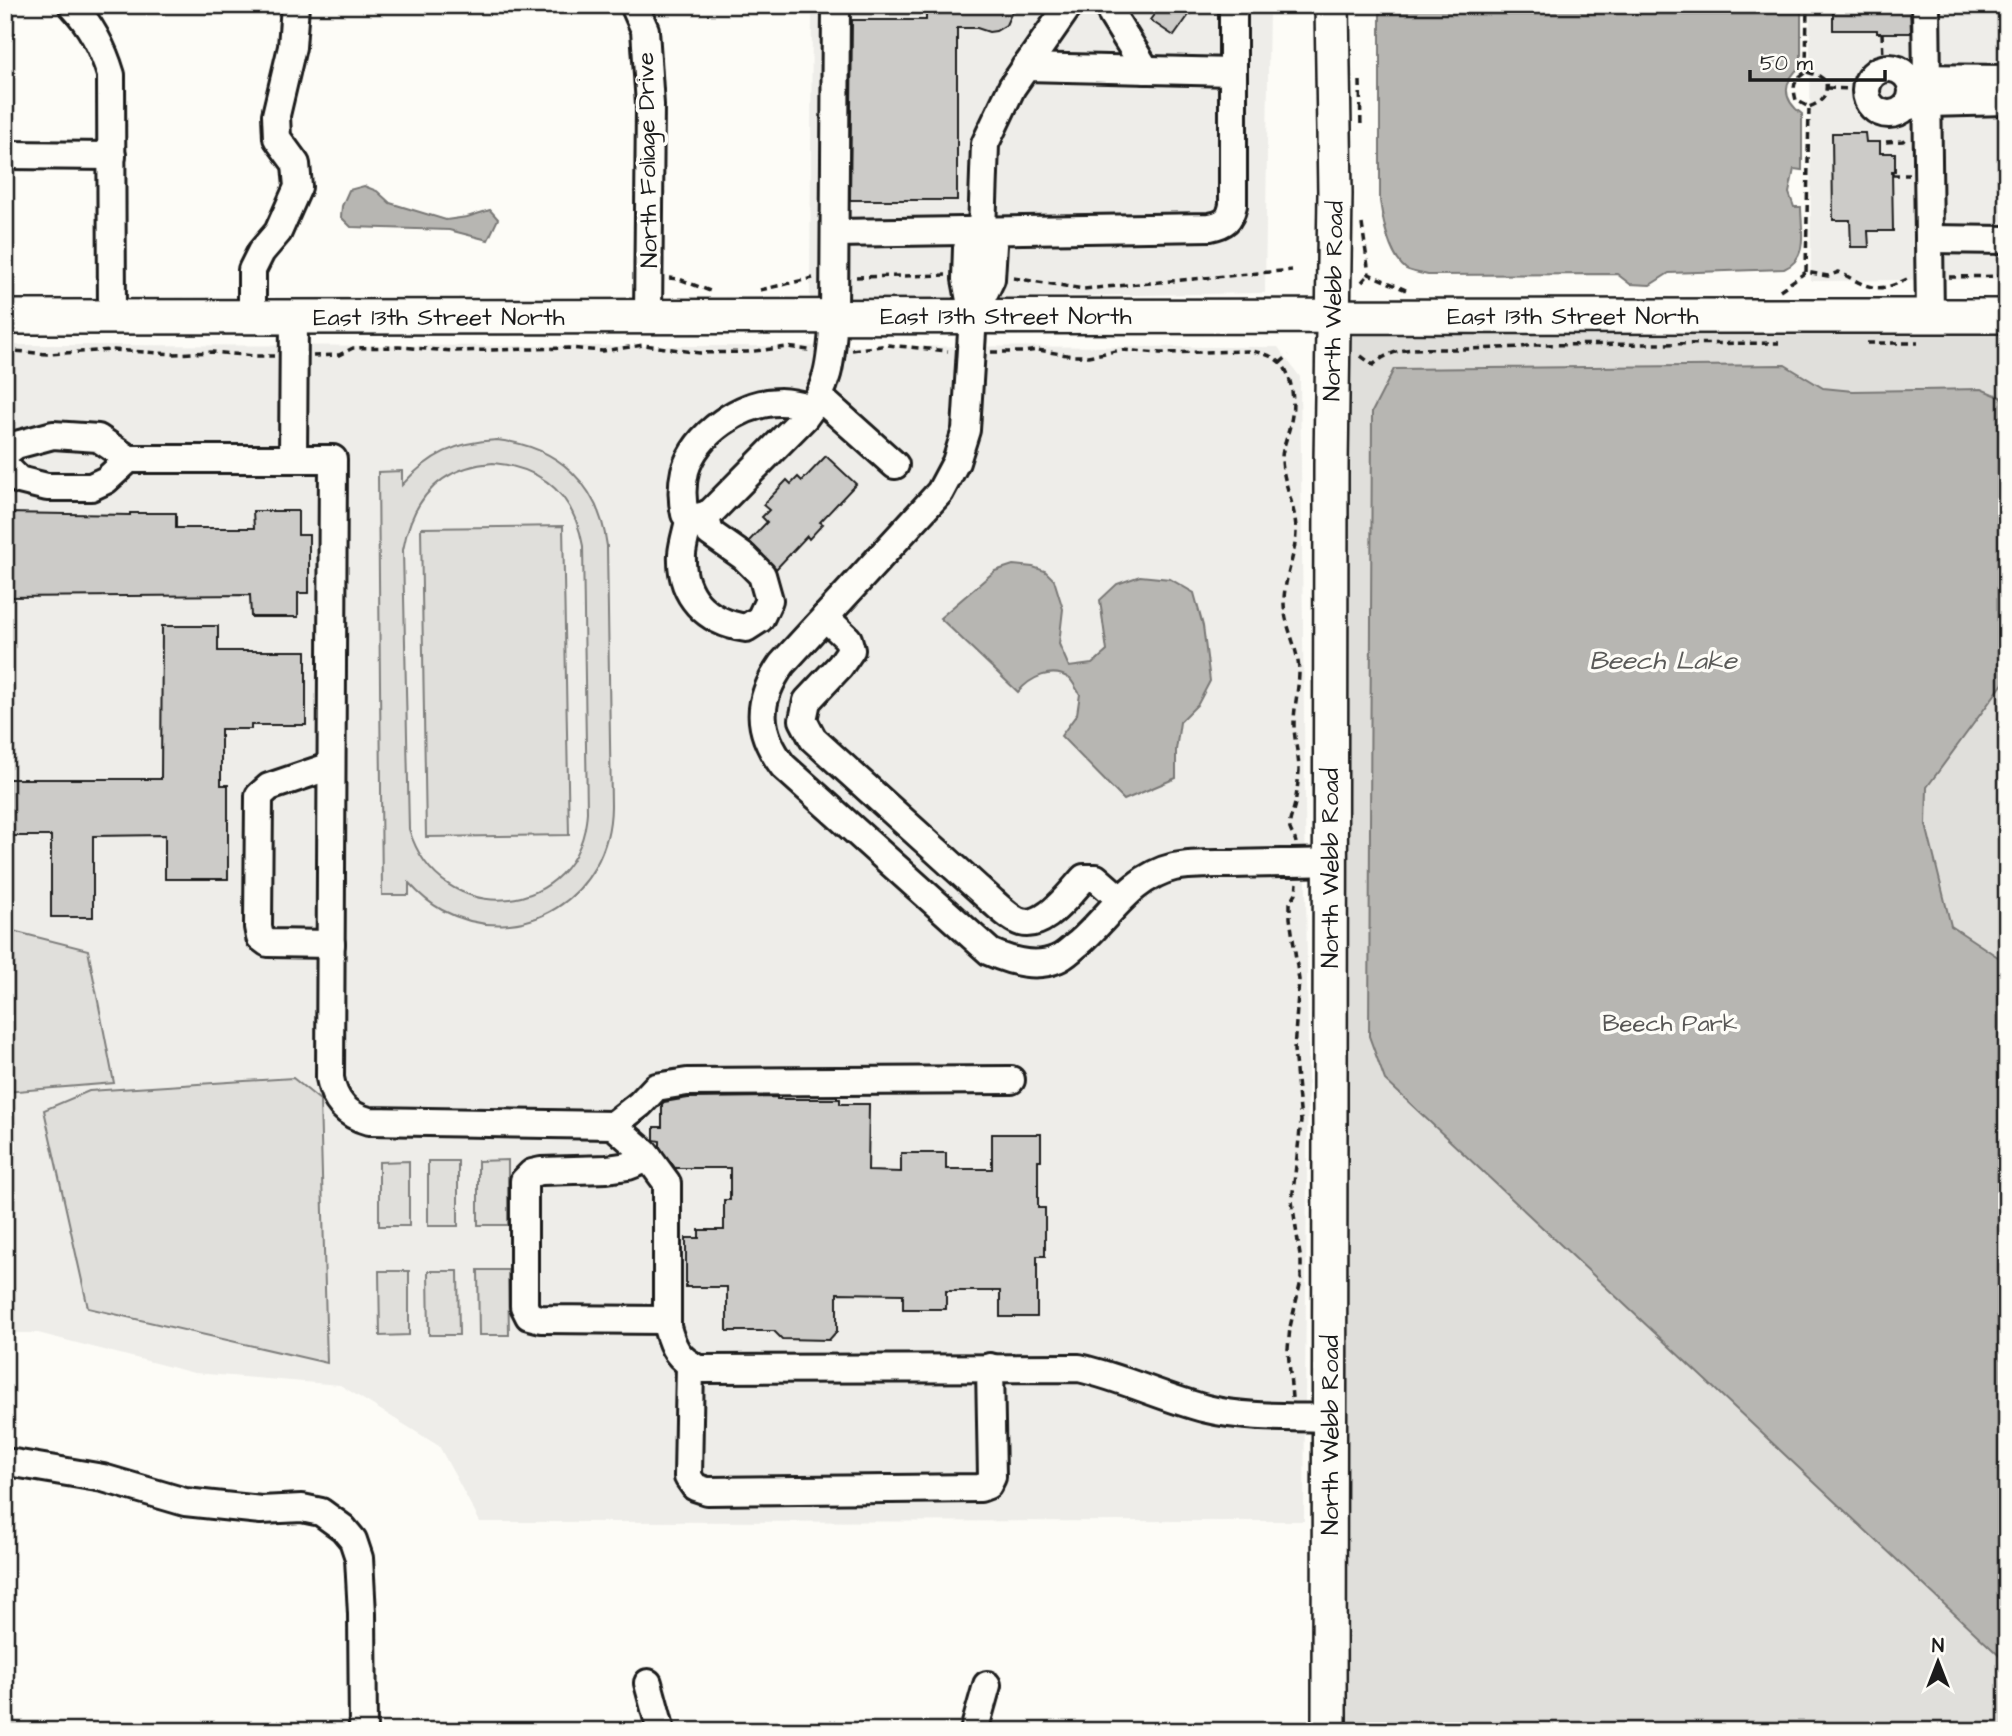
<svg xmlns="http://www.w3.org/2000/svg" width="2012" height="1736" font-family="'Architects Daughter',sans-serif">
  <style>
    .built { fill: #eeede9 }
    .green { fill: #e0dfdb; stroke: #7e7e7c; stroke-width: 2; fill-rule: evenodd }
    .water { fill: #b7b6b2; stroke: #797876; stroke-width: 2 }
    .building { fill: #cccbc8; stroke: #1c1c1c; stroke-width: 2 }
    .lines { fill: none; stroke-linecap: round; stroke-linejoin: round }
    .minor-casing { stroke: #1c1c1c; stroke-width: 32 }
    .major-casing { stroke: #1c1c1c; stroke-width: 38 }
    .path { stroke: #1c1c1c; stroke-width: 3.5; stroke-dasharray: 7 5; stroke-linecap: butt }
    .minor { stroke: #fdfcf7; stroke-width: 26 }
    .major { stroke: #fdfcf7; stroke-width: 33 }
    .labels { text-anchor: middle; stroke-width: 7; stroke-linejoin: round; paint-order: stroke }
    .street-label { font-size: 24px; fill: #1c1c1c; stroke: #fdfcf7 }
    .park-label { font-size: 24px; fill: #575655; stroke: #fdfcf7 }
    .water-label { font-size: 26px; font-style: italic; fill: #5a5a58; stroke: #fdfcf7 }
  </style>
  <rect width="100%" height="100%" fill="#fdfcf7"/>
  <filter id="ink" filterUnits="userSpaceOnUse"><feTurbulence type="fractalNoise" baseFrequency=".0143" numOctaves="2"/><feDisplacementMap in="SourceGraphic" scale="14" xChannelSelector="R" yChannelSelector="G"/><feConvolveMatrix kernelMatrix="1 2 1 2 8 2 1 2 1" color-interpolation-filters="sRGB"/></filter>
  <g filter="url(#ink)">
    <g class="built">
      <polygon points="812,5 1269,5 1265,293 810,300"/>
      <polygon points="1810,5 2007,5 2007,279 1811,281"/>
      <polygon points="5,345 1278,347 1300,377 1308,1054 1304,1521 480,1522 439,1446 340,1385 194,1373 38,1333 5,1333"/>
    </g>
    <g class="green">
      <rect x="1333" y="316" width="674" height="1415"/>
      <path d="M497,440C558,446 599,484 607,546L611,806C610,896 523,953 442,910C429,903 419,894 409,883V895H382L378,472L402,471V485C430,454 456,442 497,440ZM493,463C544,468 574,495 583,546L587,812C581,919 440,932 409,829L403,550C412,499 440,467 493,463Z"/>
      <polygon points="563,526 569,835 426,837 421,528"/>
      <polygon points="5,929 88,950 114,1083 5,1092"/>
      <polygon points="293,1078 320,1100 327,1363 88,1308 44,1110 89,1091"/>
      <polygon points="508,1160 508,1225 478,1225 478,1161"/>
      <polygon points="409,1161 409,1226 379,1226 379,1162"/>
      <rect x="428" y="1161" width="30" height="65"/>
      <polygon points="478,1270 508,1270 509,1335 479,1335"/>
      <polygon points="379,1271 409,1271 409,1335 380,1336"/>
      <polygon points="428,1271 458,1271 459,1335 429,1335"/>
    </g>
    <g class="water">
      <path d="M1380,5H1793L1794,7L1801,10V66C1783,81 1781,99 1802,114V170L1794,169L1789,193L1794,207H1801C1801,229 1809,259 1784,269L1669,273L1650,285L1630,284L1617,274L1428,275C1421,273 1411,272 1406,269C1389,256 1383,221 1380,201Z"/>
      <polygon points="364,186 377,191 390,203 446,220 467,217 490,210 498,219 488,240 449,230 351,227 341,217 342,206 349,190"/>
      <polygon points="1785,365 1823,388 1853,391 1981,389 2007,400 2007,678 1927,787 1926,825 1951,926 2007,963 2007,1663 1385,1080 1369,1036 1372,412 1394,369"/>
      <path d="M1013,565L1033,567L1045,571L1054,580L1063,609L1059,644L1069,667L1092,664L1107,651L1100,600L1117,584L1140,576L1170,579L1194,593L1203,626L1210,681L1198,704L1180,722L1176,750V778L1124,800L1061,736L1077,714L1080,694C1077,690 1073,682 1070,679C1052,666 1030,678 1018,692L940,618L995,571Z"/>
    </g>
    <g class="building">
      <polygon points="926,5 1015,5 1006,25 996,31 989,32 977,28 957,28 957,200 850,200 852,20 926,20"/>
      <polygon points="1161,5 1196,5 1174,36 1150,20"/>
      <polygon points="1833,5 1910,5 1911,33 1877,33 1877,30 1833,30"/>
      <polygon points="1832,133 1865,133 1866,142 1880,142 1880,153 1895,153 1895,171 1892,171 1893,231 1868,231 1869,247 1851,247 1850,220 1833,220"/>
      <polygon points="826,456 856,484 820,522 823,524 809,539 807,536 776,569 749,541 767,522 762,517 769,510 763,505 787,480 791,484 798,477 802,481"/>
      <polygon points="253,511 298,511 298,535 309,535 309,593 298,593 298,617 251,617 250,595 5,597 5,513 130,515 130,513 176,513 176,528 254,528"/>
      <polygon points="162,626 218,626 218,651 306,651 306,725 251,725 251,729 221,729 221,785 228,785 228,879 165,879 165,835 93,836 93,917 51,917 51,836 5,836 5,779 161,779"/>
      <polygon points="777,1097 777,1099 840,1099 840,1104 869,1104 868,1171 901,1172 901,1153 946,1153 946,1169 992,1169 992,1134 1041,1134 1041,1160 1038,1160 1038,1208 1045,1208 1045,1256 1037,1256 1037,1317 1000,1317 1000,1291 946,1291 946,1309 903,1309 903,1294 837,1293 837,1331 829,1340 782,1339 774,1331 727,1331 727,1287 686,1287 686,1238 699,1238 699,1230 724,1230 724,1200 730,1200 730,1168 675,1168 660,1147 660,1141 654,1140 654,1127 662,1127 662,1104 664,1102 688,1098"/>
    </g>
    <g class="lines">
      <g class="minor-casing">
        <g id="minor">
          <path d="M72,5C91,25 103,48 111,75L112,317"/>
          <polyline points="634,5 645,30 650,105 648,316"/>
          <polyline points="1926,5 1930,316"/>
          <polyline points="1112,15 1146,70"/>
          <polyline points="1025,67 1233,72"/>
          <circle cx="1889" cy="91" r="23"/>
          <polyline points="1911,78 2007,79"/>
          <polyline points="1910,106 1928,103 2007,101"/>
          <polyline points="5,155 112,156"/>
          <polyline points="982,231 985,144 1012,87 1069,5"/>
          <path d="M835,233L1210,227C1225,224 1230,220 1233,205V5"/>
          <polyline points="1929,239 2007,240"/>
          <path d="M973,316L991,279L993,245L982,231L967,248L966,279L973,316L966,430L956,462L940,492L782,664C756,701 756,730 783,766L990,952C1010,961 1035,969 1057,959C1065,956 1072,948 1079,943C1110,916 1131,877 1174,867C1193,863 1214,864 1233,864C1266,863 1298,863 1330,862"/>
          <polyline points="252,317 252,270 261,252 278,232 298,187 296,164 277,138 276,115 292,47 295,5"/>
          <polyline points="819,397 895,465"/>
          <path d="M812,408C802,405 791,402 780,402C742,402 696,433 685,471C682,484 682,501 685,514C694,519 702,517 711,512L805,417C831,385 831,356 834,316L836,5"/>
          <path d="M5,453L16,445L53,435L98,438L129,459H333L330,1078C334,1101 346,1115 369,1121L613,1125L645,1153L667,1183V1327C673,1349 678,1358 698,1369L1079,1368C1124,1378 1163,1398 1207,1409C1243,1418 1293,1417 1330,1418"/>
          <polyline points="293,459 294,317"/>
          <polyline points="5,466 19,480 47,487 91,487 106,480 129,459"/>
          <path d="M690,516C688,528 683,542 682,554C680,596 706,622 746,628L760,619L769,600L762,575L744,557L710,533L705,515"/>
          <path d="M825,617L848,639L851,650L840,666L807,701L803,720L813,739L993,902C1000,908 1008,916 1016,920C1041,934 1069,894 1084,878H1096L1120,899"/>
          <polyline points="331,944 268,943 260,937 258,927 259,796 269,787 331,766"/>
          <polyline points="613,1125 640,1104 656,1087 687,1082 1011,1080"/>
          <polyline points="649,1158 628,1166 607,1169 541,1171 532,1173 524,1181 524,1306 529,1316 541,1319 667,1320"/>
          <polyline points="690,1364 688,1477 695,1487 707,1491 980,1488 988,1485 992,1477 990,1367"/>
          <polyline points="5,1464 14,1463 103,1478 185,1502 261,1510 302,1508 321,1512 343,1528 353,1540 359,1558 362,1614 363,1731"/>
          <polyline points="648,1683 661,1731"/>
          <polyline points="974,1731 987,1685"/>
        </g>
      </g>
      <g class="major-casing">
        <g id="major">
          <polyline points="5,317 2007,316"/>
          <polyline points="1329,1731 1331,464 1335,194 1332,5"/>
        </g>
      </g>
      <g class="path">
        <polyline points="1882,33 1883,58"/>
        <path d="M1807,72L1819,76L1826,81C1828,96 1822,102 1809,107"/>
        <polyline points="1360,81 1361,129"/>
        <path d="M1827,88L1857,89C1864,67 1877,52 1902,60"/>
        <path d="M1857,89C1858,111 1874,127 1897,121"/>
        <polyline points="1886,142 1903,141 1906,138"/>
        <polyline points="1892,175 1909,175"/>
        <polyline points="1362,224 1369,274 1406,290"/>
        <path d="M1806,272L1809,107L1796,100C1792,85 1794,80 1806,72L1807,5"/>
        <polyline points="856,277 946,275"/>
        <polyline points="1949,277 2007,276"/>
        <polyline points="669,278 679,279 710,291"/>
        <polyline points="1013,278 1084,289 1292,270"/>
        <polyline points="1362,282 1369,274"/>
        <polyline points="760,290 813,278"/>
        <path d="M1780,290L1806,272L1828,276L1839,272C1868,287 1876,295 1907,279"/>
        <polyline points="1867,343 1918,343"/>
        <polyline points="5,350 47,354 112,350 174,354 212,352 254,356 274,356"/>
        <polyline points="852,350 888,345 948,351"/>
        <path d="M991,352H1023L1038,350L1073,356H1088L1122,350L1160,353L1251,351C1266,353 1283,359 1288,375C1295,395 1294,413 1288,433C1286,442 1282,449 1282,458C1282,481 1296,506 1296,531C1296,554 1285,576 1284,599C1283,624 1298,646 1299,671C1299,689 1294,706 1294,724C1294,740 1299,755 1299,771C1298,782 1297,793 1295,803C1294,811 1288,821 1290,829C1292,835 1295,837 1296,843"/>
        <polyline points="313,356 339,355 353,348 399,347 453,351 568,348 603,351 644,345 700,353 747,352 787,347 809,350"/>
        <path d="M1361,356L1373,365C1397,343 1426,350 1456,349C1478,349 1500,348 1522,347L1532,345L1779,343"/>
        <polyline points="1280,363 1289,355"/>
        <polyline points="1292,1398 1288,1349 1290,1327 1301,1281 1301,1262 1292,1201 1301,1121 1294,1050 1299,980 1290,918 1290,903 1296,893 1297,883"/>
      </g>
      <use href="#minor" class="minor"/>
      <use href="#major" class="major"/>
    </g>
  </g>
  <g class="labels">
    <g class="street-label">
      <text transform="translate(647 160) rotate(-91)" y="8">North Foliage Drive</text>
      <text transform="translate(1333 301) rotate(-89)" y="8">North Webb Road</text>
      <text x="1006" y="324">East 13th Street North</text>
      <text x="1573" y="324">East 13th Street North</text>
      <text x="439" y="325">East 13th Street North</text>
      <text transform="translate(1330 868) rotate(-90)" y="8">North Webb Road</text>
      <text transform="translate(1330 1435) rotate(-90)" y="8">North Webb Road</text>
    </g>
    <g class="park-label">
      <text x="1670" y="1031">Beech Park</text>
    </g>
    <g class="water-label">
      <text x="1663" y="669">Beech Lake</text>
    </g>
  </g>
  <rect width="2012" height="1736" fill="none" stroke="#fdfcf7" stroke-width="28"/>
  <rect x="14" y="14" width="1984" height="1708" fill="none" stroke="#1c1c1c" stroke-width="2.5" filter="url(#ink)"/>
  <g transform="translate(1938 1662)" stroke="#fdfcf7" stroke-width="5" paint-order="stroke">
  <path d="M0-5L12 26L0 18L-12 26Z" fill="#1c1c1c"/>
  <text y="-10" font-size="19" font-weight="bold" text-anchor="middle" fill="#1c1c1c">N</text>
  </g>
  <path d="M1750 70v10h135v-10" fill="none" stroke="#1c1c1c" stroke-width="3.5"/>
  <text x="1760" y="70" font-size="21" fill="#1c1c1c" stroke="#fdfcf7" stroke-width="5" paint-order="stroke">50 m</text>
</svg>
